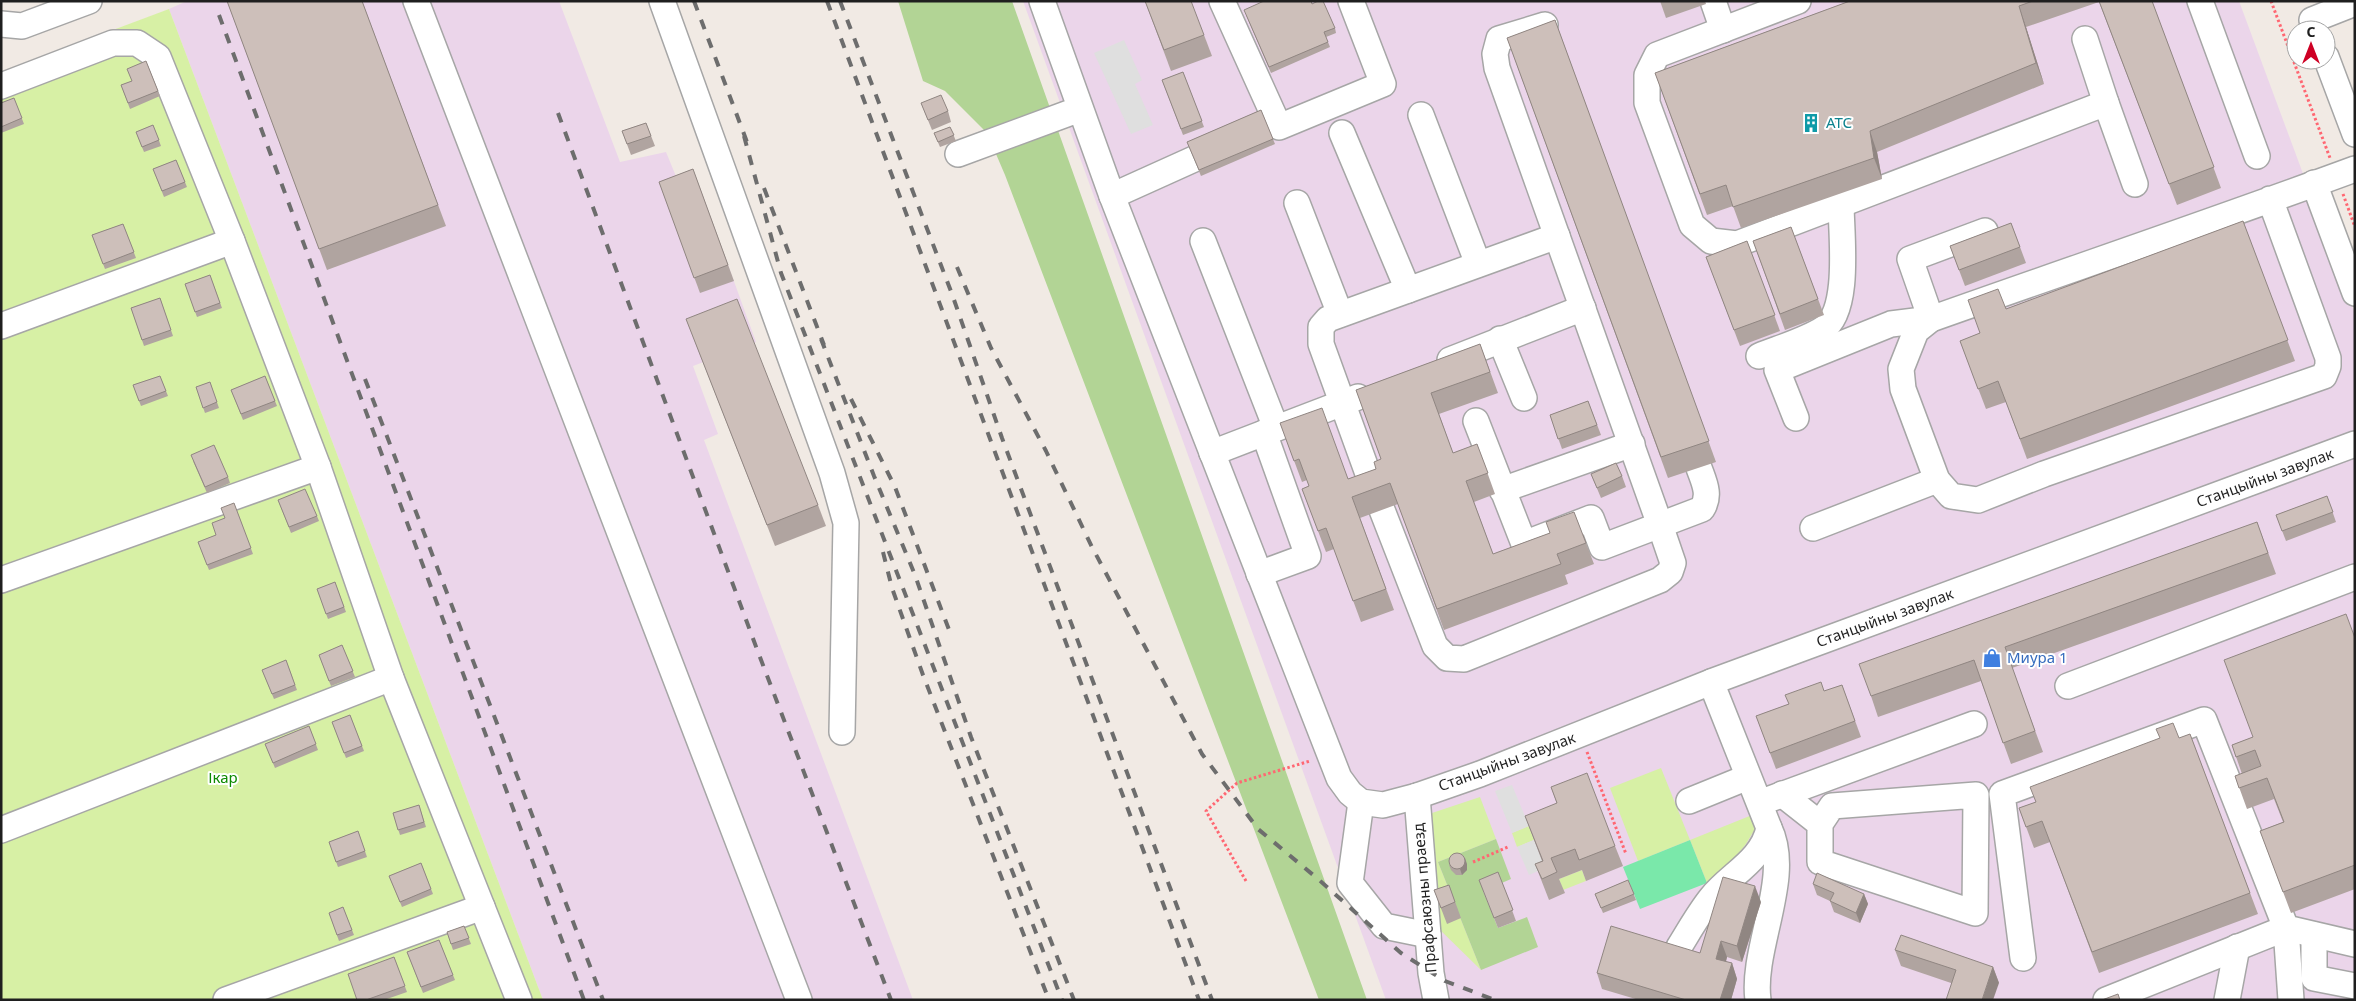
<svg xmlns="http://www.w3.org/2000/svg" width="2356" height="1001" font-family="'Noto Sans',sans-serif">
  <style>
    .industrial { fill: #ebd5ea }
    .grass { fill: #d7f0a5 }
    .forest { fill: #b2d495 }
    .pitch { fill: #7ae8aa }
    .parking { fill: #dfdfdf }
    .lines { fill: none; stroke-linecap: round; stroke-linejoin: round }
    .minor-casing { stroke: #a6a6a6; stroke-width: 28 }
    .path { stroke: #ff6772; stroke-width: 3; stroke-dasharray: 2.5 2.5; stroke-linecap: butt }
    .minor { stroke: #fff; stroke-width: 25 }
    .rail { stroke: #6d6d6d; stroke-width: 4; stroke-dasharray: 10 10; stroke-linecap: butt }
    .wall { fill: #b0a4a0 }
    .shaded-wall { fill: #908682 }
    .building { fill: #cdbfba; stroke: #908682 }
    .labels { text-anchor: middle; stroke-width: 4; stroke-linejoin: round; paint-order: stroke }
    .culture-label { font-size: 15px; fill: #0d838f; stroke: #fff; text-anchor: start }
    .street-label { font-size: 15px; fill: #1f1f1f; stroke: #fff }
    .shop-label { font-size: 15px; fill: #366cbe; stroke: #fff; text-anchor: start }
    .park-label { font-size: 15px; fill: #0d8a00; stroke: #fff }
  </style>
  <rect width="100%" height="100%" fill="#f1eae4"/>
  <g class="industrial">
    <polygon points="187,1 559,1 620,162 666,152 682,191 699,185 756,342 693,366 718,434 704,440 913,1000 543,1000 169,9"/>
    <polygon points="1023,1 2239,1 2355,314 2355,1000 1386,1000"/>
  </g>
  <g class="grass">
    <polygon points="169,9 543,1000 1,1000 1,72"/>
    <polygon points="1661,768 1690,840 1767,809 1746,844 1718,879 1707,883 1690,840 1638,861 1610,788"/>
    <polygon points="1480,797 1496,839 1438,862 1481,970 1436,926 1428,826 1432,813"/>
    <polygon points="1529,826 1534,840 1517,847 1512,833"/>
    <polygon points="1582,870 1586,881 1563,890 1559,879"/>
  </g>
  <g class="forest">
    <polygon points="898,1 1012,1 1367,1000 1319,1000 1005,175 987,133 945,91 923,81"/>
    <polygon points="1496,839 1511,879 1483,891 1498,928 1527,917 1538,947 1481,970 1438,862"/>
  </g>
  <polygon class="pitch" points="1690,840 1707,883 1640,909 1623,867"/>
  <g class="parking">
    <polygon points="1124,40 1142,80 1135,84 1153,125 1131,134 1094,53"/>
    <polygon points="1512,785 1529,826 1512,833 1495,791"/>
    <polygon points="1534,840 1545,868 1529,875 1517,847"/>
  </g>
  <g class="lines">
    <g class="minor-casing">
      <g id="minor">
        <polyline points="416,1 799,1000"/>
        <polyline points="662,1 832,473 846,523 842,732"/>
        <polyline points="1042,1 1112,196 1339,778 1350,793 1361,802 1383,805 1417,796 1480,774 1711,682 2355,444"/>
        <polyline points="1222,1 1279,127 1383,84 1351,1"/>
        <polyline points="1713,1 1723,30"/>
        <polyline points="1798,1 1657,55 1647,75 1647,103 1692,225 1711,241 1737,244 2106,103 2135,184"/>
        <polyline points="2200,1 2257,156"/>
        <polyline points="2312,20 2355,3"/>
        <polyline points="1,24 22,26 89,1"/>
        <polyline points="2085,39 2106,103"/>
        <polyline points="2326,57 2355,134"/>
        <polyline points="1,86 113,43 137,43 158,57 232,241 318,467 391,678"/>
        <polyline points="1421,115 1478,264"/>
        <polyline points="1342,133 1408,290"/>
        <polyline points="958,154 1080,109"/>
        <polyline points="2314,183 2355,293"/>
        <polyline points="1112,196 1194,159"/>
        <path d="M2270,199L2328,358V366L2324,376L2044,474L1978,500L1951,496L1937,480L1903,389L1901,369L1916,331L1931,319C2072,269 2214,221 2355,169"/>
        <polyline points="1297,203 1340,314"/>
        <polyline points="1203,241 1276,428"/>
        <polyline points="1,326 232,241"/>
        <polyline points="1500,339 1524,398"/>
        <path d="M1759,356C1779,348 1806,340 1823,329C1851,311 1841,234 1841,203"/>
        <polyline points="1450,360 1583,308"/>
        <polyline points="1796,418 1777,370 1891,324 1931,319 1910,259 1985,231"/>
        <path d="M1476,421L1524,544L1591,518L1602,547L1702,509C1711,495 1704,482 1699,468"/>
        <polyline points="1212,453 1358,397"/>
        <polyline points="1502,490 1632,444"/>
        <polyline points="1375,493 1321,344 1321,327 1328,319 1557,236"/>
        <polyline points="1382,510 1435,646 1447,658 1464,659 1660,580 1670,572 1673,563 1660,525 1497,68 1495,54 1499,39 1545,25"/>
        <polyline points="1813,528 1937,480"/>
        <polyline points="1259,574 1308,556 1264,433"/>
        <polyline points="1,580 318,467"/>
        <polyline points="2068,686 2355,577"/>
        <polyline points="1782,794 1820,824 1820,862 1975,913 1976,795 1832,806 1820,824"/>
        <polyline points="1417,796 1431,973 1436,1000"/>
        <polyline points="1770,799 1974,724"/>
        <polyline points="1689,801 1748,777"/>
        <polyline points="1361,802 1350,883 1384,926 1428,935"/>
        <polyline points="1,830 391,678 519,1000"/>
        <polyline points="2314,935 2314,978 2355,986"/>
        <path d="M1679,947C1689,931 1699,913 1711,898C1730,874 1762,861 1769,828L1711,682"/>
        <polyline points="2023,958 2002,794 2204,720 2286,928 2355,944"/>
        <polyline points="226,1000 482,907"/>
        <path d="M1758,1000C1751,948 1793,877 1769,828"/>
        <polyline points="2106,1000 2286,928 2291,1000"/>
        <polyline points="2227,1000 2237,947"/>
      </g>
    </g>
    <g class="path">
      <polyline points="2271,1 2330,158"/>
      <polyline points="2343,194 2355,227"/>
      <polyline points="1587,752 1626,854"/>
      <polyline points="1473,862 1508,847"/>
      <polyline points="1246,881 1206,811 1237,783 1310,761"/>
    </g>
    <use href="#minor" class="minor"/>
    <g class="rail">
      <polyline points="694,1 747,142"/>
      <polyline points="827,1 1199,1000"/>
      <polyline points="840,1 952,294 1002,438 1212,1000"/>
      <polyline points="219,15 584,1000"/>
      <polyline points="558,113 758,652 891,1000"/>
      <polyline points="744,136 781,273 826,389 1062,1000"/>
      <polyline points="764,188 824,345"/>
      <polyline points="957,267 991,348 1046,451 1092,547 1202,754 1229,790 1258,829 1318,879 1401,953 1445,981 1495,1000"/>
      <polyline points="821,339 874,476 915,575 971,737 1074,1000"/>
      <polyline points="365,379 603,1000"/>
      <polyline points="851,399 895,487 951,635"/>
      <polyline points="883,552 892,588 923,675 1049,1000"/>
    </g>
  </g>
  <g class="wall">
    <polygon points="227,1 362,1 446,226 327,270"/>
    <polygon points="1145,1 1204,35 1212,56 1171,71"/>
    <polygon points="1660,1 1705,1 1706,4 1666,18"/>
    <polygon points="1850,1 2152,1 2221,188 2177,205 2099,2 2026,27 2044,84 1877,152 1882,179 1741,228 1733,206 1707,215 1655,73"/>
    <polygon points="1312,4 1335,28 1336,33 1326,37 1330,47 1271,73 1246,15"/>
    <polygon points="1555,20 1716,462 1668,478 1507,38"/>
    <polygon points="146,61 160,96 130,109 121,85 132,81"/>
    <polygon points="1183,72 1204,127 1183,135 1162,80"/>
    <polygon points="14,98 24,124 1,133 1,103"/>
    <polygon points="921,103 948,111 951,122 932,130"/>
    <polygon points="1261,110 1275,144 1201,176 1187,142"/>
    <polygon points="646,123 655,146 631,155 622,131"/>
    <polygon points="153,125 161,146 144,152 136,132"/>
    <polygon points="950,127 956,141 940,147 934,133"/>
    <polygon points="176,160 187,187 164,197 153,169"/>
    <polygon points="693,169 734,281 700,293 659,182"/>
    <polygon points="2243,221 2295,361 2027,459 2006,402 1986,409 1960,341 1980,333 2006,309"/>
    <polygon points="2011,223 2026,263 1965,286 1950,246"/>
    <polygon points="123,224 136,258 105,269 92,235"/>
    <polygon points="1791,227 1824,315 1785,330 1753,241"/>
    <polygon points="1747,241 1780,331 1740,346 1706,257"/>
    <polygon points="210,275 222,308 197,317 185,284"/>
    <polygon points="160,298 173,336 144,346 131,308"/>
    <polygon points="686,319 818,505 826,526 775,546"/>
    <polygon points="1480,344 1498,393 1439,414 1453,453 1477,444 1495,494 1474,502 1493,554 1550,533 1574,512 1594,564 1565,575 1568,584 1444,630 1398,504 1360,518 1394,610 1361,622 1334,549 1326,552 1302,489 1309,486 1307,480 1302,482 1280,423 1348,479 1376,469 1381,459 1356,390"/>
    <polygon points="160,376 168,396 141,406 133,385"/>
    <polygon points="265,376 277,406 243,420 231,390"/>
    <polygon points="210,382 219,408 205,413 196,387"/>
    <polygon points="1588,401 1601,435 1562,449 1550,415"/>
    <polygon points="193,461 228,477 230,483 207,493"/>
    <polygon points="1591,474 1622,476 1626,487 1601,498"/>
    <polygon points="2327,496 2336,522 2286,541 2276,515"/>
    <polygon points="278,500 317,516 319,521 291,533"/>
    <polygon points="234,503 253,554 209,570 198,542 216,535 225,518"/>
    <polygon points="2257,522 2276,574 2012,668 2043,752 2011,764 1981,681 1878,717 1871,696"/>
    <polygon points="335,582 346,612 328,619 317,589"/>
    <polygon points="2355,638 2355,889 2291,913 2260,831 2283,822 2274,799 2247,809 2235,776 2242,774 2232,745 2253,737"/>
    <polygon points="342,645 355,677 331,686 319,655"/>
    <polygon points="286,660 297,690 274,699 262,670"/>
    <polygon points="1842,685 1861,737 1776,769 1756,716"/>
    <polygon points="350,715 364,751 346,758 332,722"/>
    <polygon points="309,726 318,750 275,768 265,744"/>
    <polygon points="2190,734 2258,914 2099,973 2050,842 2034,848 2019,808 2036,802"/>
    <polygon points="1551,787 1615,846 1623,866 1586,881 1582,870 1559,879 1565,893 1549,900 1535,864 1542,861 1525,816 1557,804"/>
    <polygon points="419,805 426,827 400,835 393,813"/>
    <polygon points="358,831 367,857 338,867 329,842"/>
    <polygon points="421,863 433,894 402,907 389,876"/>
    <polygon points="1467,864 1467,870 1462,875 1456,875 1451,870 1449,865"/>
    <polygon points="1498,872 1516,921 1498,928 1479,880"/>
    <polygon points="1628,880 1636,900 1603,913 1595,894"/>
    <polygon points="1813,884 1864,894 1868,904 1860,923 1834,912 1830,901 1817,895"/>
    <polygon points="1449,885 1461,918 1447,924 1434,890"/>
    <polygon points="1761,902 1742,962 1727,957 1726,962 1732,963 1737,979 1731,1000 1639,1000 1602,989 1597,973 1700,953"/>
    <polygon points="343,907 354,935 339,941 329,913"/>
    <polygon points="464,926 471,944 453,950 447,932"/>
    <polygon points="439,940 455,980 423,993 407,952"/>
    <polygon points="1895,950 1993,967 1999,983 1951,983 1901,966"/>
    <polygon points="394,957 407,992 384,1000 357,1000"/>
  </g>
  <g class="shaded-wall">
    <polygon points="2019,6 2026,27 2044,84 2036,63"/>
    <polygon points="1870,131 1877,152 1882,179 1874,158"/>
    <polygon points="1465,858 1467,864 1467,870 1462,875 1460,869"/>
    <polygon points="1755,886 1761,902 1742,962 1737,946"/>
    <polygon points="1864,894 1868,904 1860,923 1856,913"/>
    <polygon points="1721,941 1727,957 1722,975 1716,959"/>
    <polygon points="1732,963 1737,979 1731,1000 1720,1000"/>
    <polygon points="1993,967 1999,983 1993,1000 1982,1000"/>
  </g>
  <g class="building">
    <polygon points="227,1 362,1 438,205 319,249"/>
    <polygon points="1145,1 1191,1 1204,35 1164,50"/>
    <polygon points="1264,1 1311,1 1312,4 1318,1 1323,1 1335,28 1324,32 1328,42 1269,67 1244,10"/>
    <polygon points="1850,1 2033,1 2019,6 2036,63 1870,131 1874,158 1733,207 1726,185 1700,194 1655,73"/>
    <polygon points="2099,1 2152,1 2214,167 2169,184"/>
    <polygon points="1555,20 1709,441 1661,457 1507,38"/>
    <polygon points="146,61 158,91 128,103 121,85 132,81 127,69"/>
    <polygon points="1183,72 1202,121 1181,129 1162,80"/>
    <polygon points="941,95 948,111 928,120 921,103"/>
    <polygon points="14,98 22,118 1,127 1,103"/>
    <polygon points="1261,110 1273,139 1199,170 1187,142"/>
    <polygon points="646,123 651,136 627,144 622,131"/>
    <polygon points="153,125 159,140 142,147 136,132"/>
    <polygon points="950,127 954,135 938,142 934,133"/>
    <polygon points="176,160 185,182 162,191 153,169"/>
    <polygon points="693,169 728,265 694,278 659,182"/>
    <polygon points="2243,221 2288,340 2020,439 1998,381 1978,389 1960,341 1980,333 1968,300 1998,289 2006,309"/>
    <polygon points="2011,223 2020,247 1959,270 1950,246"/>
    <polygon points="123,224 134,252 103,264 92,235"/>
    <polygon points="1791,227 1818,299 1780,314 1753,241"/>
    <polygon points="1747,241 1775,315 1734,330 1706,257"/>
    <polygon points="210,275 220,303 195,312 185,284"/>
    <polygon points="160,298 171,330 142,340 131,308"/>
    <polygon points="737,299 818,505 767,525 686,319"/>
    <polygon points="1480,344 1490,372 1431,393 1453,453 1477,444 1488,473 1466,481 1493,554 1550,533 1546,522 1574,512 1586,543 1557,554 1561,564 1437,609 1390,483 1352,497 1386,589 1353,601 1326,528 1318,531 1302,489 1309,486 1299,459 1294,461 1280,423 1322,408 1348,479 1376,469 1374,462 1381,459 1356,390"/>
    <polygon points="160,376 166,391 139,401 133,385"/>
    <polygon points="265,376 275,401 241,414 231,390"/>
    <polygon points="210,382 217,402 203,408 196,387"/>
    <polygon points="1588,401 1597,425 1558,439 1550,415"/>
    <polygon points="214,445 228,477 205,487 191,455"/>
    <polygon points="1616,463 1622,476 1597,488 1591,474"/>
    <polygon points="305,489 317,516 289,527 278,500"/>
    <polygon points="2327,496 2333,512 2282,531 2276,515"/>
    <polygon points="234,503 251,548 207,565 198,542 216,535 212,523 225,518 221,508"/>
    <polygon points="2257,522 2268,553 2005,647 2035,731 2003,743 1974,660 1871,696 1859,664"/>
    <polygon points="335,582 344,607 326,614 317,589"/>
    <polygon points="2346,614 2355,638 2355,865 2283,892 2260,831 2284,822 2267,778 2239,788 2235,776 2261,766 2255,750 2236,757 2232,745 2253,737 2224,660"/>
    <polygon points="342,645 353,671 329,681 319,655"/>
    <polygon points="286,660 295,685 272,694 262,670"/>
    <polygon points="1821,682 1824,691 1842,685 1855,721 1770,753 1756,716 1789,704 1785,695"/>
    <polygon points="350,715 362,746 344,753 332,722"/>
    <polygon points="2173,723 2179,738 2190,734 2250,893 2092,952 2042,821 2026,827 2019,808 2036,802 2030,787 2160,738 2156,729"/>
    <polygon points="309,726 316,744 273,763 265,744"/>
    <polygon points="1587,773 1615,846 1579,860 1575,849 1551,858 1557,872 1542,879 1535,864 1543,861 1525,816 1557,803 1551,787"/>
    <polygon points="419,805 424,822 398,830 393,813"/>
    <polygon points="358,831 365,851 336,862 329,842"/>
    <circle cx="1457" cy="861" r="8"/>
    <polygon points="421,863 431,889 400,902 389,876"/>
    <polygon points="1498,872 1513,910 1494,918 1479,880"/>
    <polygon points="1817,873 1864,894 1856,913 1830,901 1834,893 1813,884"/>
    <polygon points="1723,877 1755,886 1737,946 1721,941 1716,959 1732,963 1720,1000 1686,1000 1597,973 1611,926 1700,953"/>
    <polygon points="1628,880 1634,894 1601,908 1595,894"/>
    <polygon points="1449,885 1455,902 1441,908 1434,890"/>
    <polygon points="343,907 352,930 337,935 329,913"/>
    <polygon points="464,926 469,938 451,944 447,932"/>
    <polygon points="1901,935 1993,967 1982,1000 1946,1000 1956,970 1895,950"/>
    <polygon points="439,940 453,975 421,987 407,952"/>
    <polygon points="394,957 405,986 366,1000 357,1000 348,974"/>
    <polygon points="2118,994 2120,1000 2102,1000"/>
  </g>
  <defs>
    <g id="building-bare" transform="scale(1.5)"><path d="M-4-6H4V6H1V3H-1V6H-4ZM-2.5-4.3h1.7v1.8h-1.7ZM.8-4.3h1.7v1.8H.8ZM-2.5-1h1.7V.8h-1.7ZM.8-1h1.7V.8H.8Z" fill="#0f9aa8" stroke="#fff" stroke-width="2.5" paint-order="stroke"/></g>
    <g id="shop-bare" transform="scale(1.5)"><path d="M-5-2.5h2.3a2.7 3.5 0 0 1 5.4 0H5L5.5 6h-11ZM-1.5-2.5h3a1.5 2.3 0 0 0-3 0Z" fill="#3f7fe0" stroke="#fff" stroke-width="2.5" paint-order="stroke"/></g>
  </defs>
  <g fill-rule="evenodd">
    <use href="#building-bare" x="1811" y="123"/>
    <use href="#shop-bare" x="1992" y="658"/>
  </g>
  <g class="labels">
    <g class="culture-label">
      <text x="1826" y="128">АТС</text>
    </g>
    <g class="street-label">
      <text transform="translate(2265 478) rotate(-20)" y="5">Станцыйны завулак</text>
      <text transform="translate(1885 618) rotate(-20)" y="5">Станцыйны завулак</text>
      <text transform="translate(1507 762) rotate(-20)" y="5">Станцыйны завулак</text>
      <text transform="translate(1425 898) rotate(-95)" y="5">Прафсаюзны праезд</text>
    </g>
    <g class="shop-label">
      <text x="2007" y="663">Миура 1</text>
    </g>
    <g class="park-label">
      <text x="223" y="783">Ікар</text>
    </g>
  </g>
  <rect width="2356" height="1001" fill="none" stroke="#1f1f1f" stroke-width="5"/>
  <g transform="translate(2311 45)"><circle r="24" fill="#ffffff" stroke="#a5a5a5"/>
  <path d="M0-4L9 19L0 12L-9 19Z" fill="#ce0024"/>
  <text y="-8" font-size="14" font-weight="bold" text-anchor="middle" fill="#1f1f1f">С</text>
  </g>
</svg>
